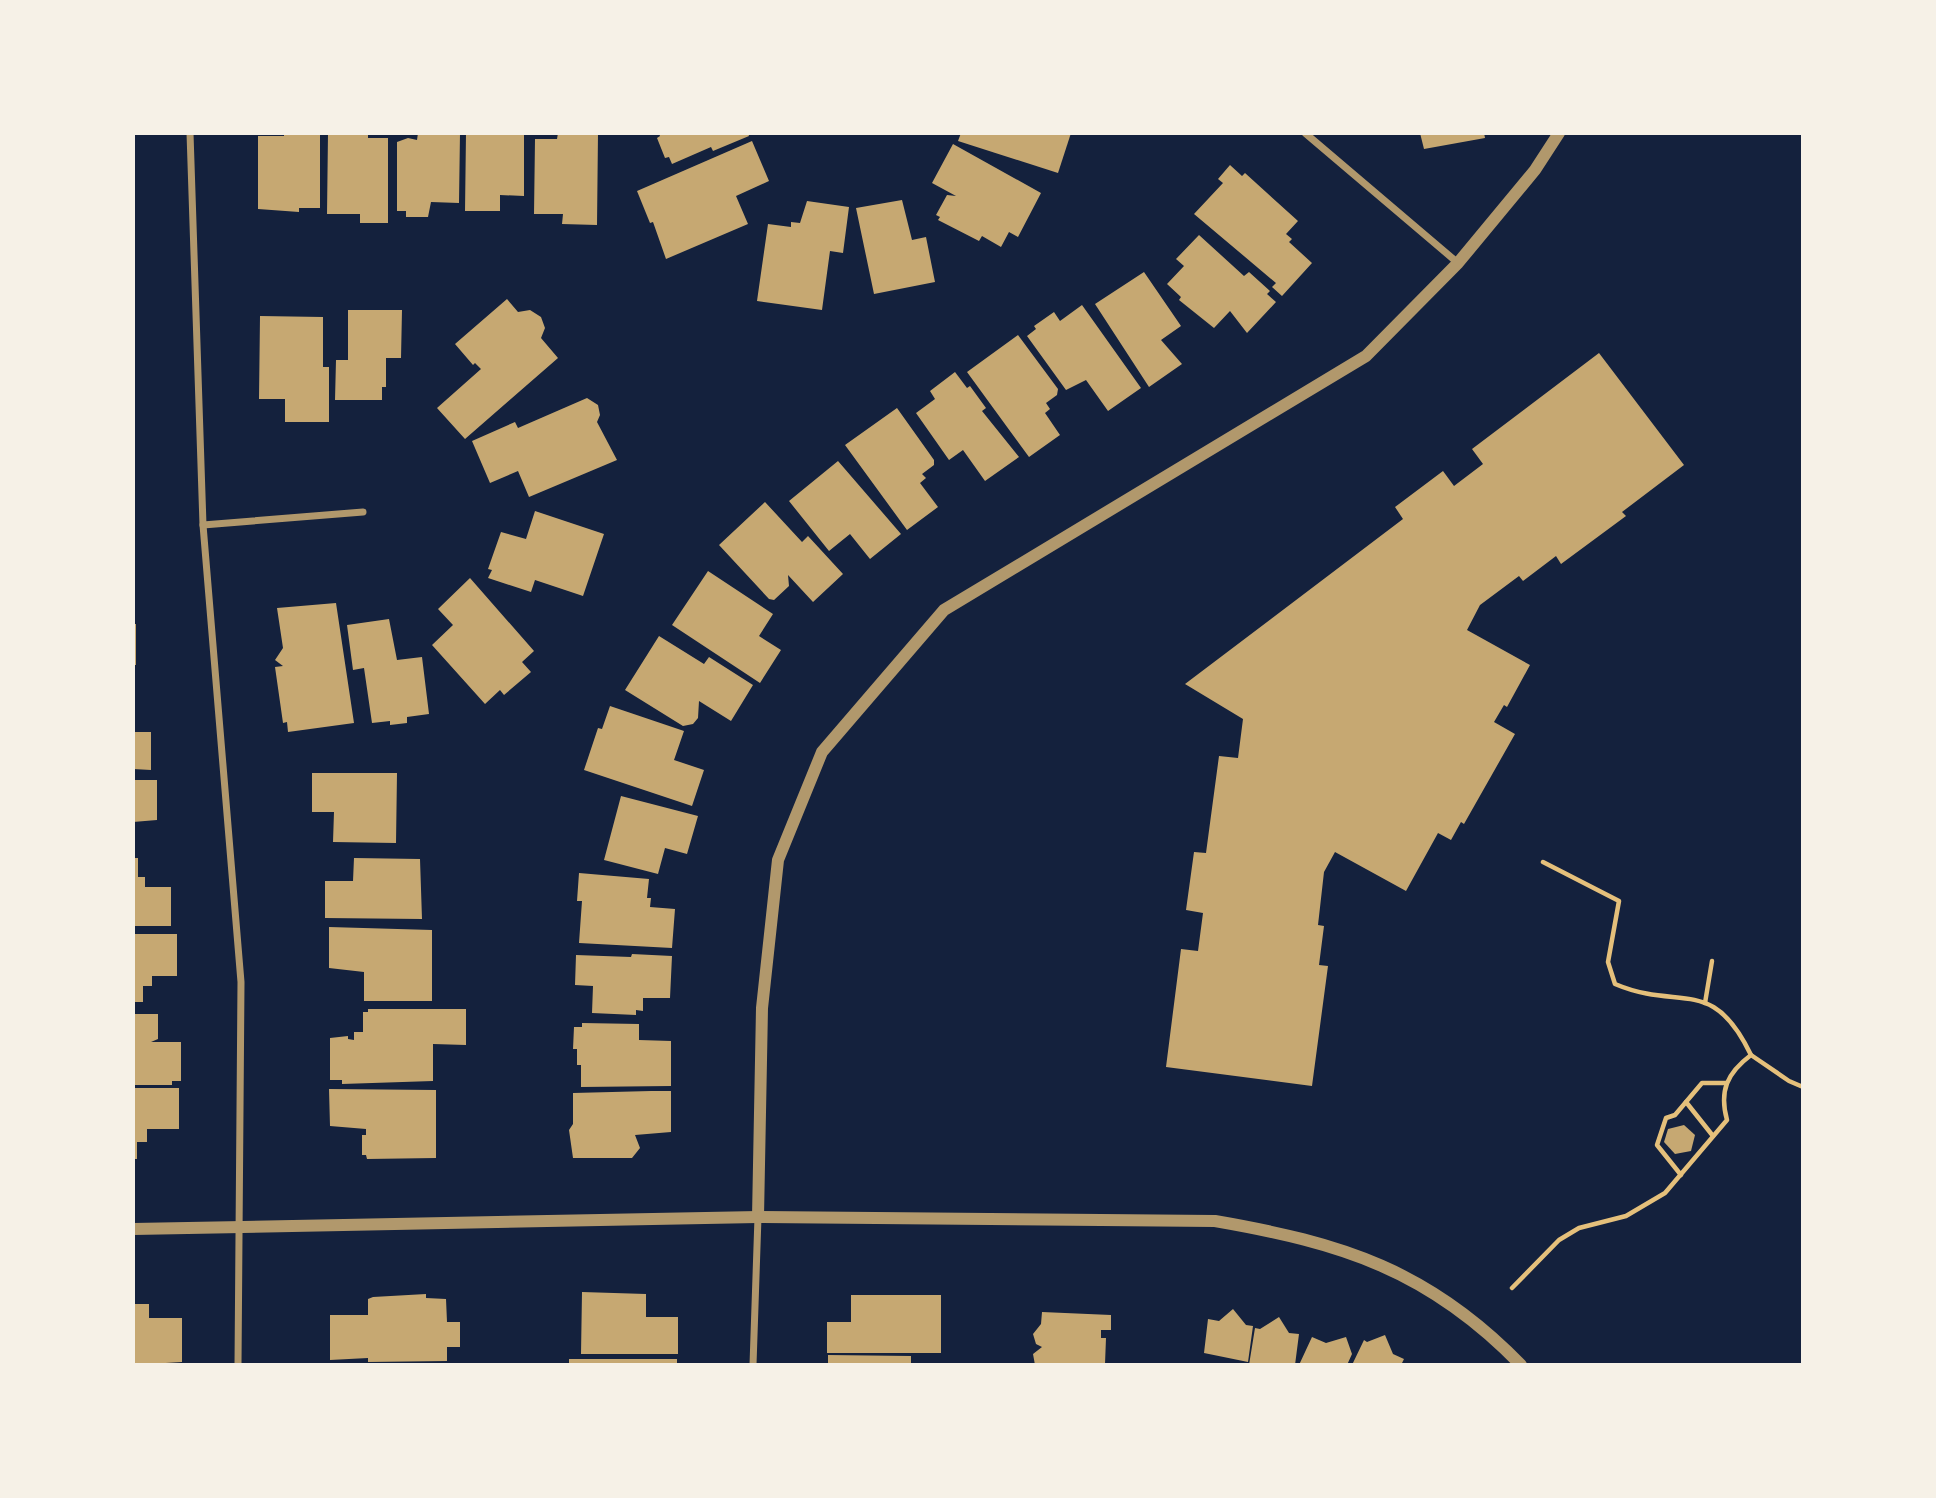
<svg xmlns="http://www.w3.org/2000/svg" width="1936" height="1498" font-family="Rubik,sans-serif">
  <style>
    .building { fill: #c6a872 }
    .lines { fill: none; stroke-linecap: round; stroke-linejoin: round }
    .path { stroke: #e5c07b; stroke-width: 4.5 }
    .minor { stroke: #b1986c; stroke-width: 7 }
    .tertiary { stroke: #b1986c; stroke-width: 12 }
  </style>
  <rect width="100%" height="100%" fill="#14213d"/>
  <g class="building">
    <polygon points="284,133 320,133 320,208 299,208 299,212 258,209 258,136 284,136"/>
    <polygon points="328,133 368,133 368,138 388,138 388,223 360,223 360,214 327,214"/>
    <polygon points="418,133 460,133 459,203 431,202 428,217 406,217 406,211 397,211 397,142 408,138 417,140"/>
    <polygon points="466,133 524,135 524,196 500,195 500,211 465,211"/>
    <polygon points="558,133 598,133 597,225 562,224 563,214 534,214 535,139 557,139"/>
    <polygon points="659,133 748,133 749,136 713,151 711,147 672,164 669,157 665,158 657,138 660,136"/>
    <polygon points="961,133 1071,133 1058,173 958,141"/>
    <polygon points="1420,133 1484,133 1485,138 1424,149"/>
    <polygon points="752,141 769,181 736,196 748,224 666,259 653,222 650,223 637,191"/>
    <polygon points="953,144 1041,193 1018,237 1009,232 1001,247 982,236 979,241 938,220 940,217 936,215 947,195 956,196 932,183"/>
    <polygon points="1230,165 1242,176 1245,173 1298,221 1286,234 1292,239 1289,242 1312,263 1282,296 1272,287 1276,283 1194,214 1223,183 1218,179"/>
    <polygon points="902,200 912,240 926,237 935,282 874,294 856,208"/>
    <polygon points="807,201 849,207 843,253 830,251 822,310 757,301 768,224 791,227 791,222 800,223"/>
    <polygon points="1199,235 1244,276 1249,272 1270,291 1267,294 1276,302 1247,333 1230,311 1214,328 1179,300 1181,297 1167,284 1184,266 1176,259"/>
    <polygon points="1144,272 1181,326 1161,340 1182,364 1149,387 1095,304"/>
    <polygon points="507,299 518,312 530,310 541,317 545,328 541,338 558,358 465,439 437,408 481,369 475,363 473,365 455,344"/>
    <polygon points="1082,305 1141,388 1108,411 1086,380 1066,390 1027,336 1036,329 1034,326 1054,312 1060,321"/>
    <polygon points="348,310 402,310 401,358 386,358 386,387 382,387 382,400 335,400 336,360 348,360"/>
    <polygon points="260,316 323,317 323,367 329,367 329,422 285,422 285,399 259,399"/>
    <polygon points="1018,335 1058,389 1057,395 1046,403 1050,409 1045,413 1060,435 1029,457 967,372"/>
    <polygon points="1599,353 1684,465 1622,512 1626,516 1561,564 1556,556 1523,581 1519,576 1480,605 1467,630 1530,665 1507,707 1504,705 1494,722 1515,734 1464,824 1461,822 1451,840 1438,833 1406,891 1335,852 1324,872 1318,925 1324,926 1319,965 1328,966 1312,1086 1166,1067 1181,949 1198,951 1203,913 1186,910 1194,852 1206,853 1219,756 1238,758 1243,719 1185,684 1403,519 1395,507 1443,471 1454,486 1483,464 1472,449"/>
    <polygon points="955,372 967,388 970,386 986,408 982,411 1019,457 985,481 963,450 949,460 916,413 935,399 930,391"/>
    <polygon points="587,398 598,405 600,415 597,422 617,460 529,497 518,471 490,483 472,441 515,422 518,428"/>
    <polygon points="897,408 934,460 934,465 922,474 926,478 920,483 938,507 907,530 845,445"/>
    <polygon points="838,461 901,534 870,559 850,534 829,551 789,501"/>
    <polygon points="765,502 802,542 808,536 843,574 813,602 788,575 789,586 774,600 769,599 719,545"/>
    <polygon points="535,511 604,534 583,596 535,580 531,592 488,578 492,570 488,569 501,532 526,539"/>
    <polygon points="708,571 773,614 759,636 781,650 760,683 672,625"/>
    <polygon points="470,578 534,651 522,662 531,672 504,695 500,690 485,704 432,645 453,625 438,609"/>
    <polygon points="336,603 354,723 288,732 287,722 283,723 275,667 283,666 275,660 283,648 277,608"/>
    <polygon points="389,619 397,660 422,657 429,714 407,717 407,723 390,725 390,721 372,723 364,668 353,670 347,625"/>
    <rect x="133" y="624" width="3" height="41"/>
    <polygon points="659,636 704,664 709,657 753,685 731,721 699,701 698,718 693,724 683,726 625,690"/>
    <polygon points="610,706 684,731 674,760 704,770 692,806 584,770 598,728 602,729"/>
    <polygon points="133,732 151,732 151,770 133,769"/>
    <polygon points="312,773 397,773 396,843 333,842 334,812 312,812"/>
    <polygon points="133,780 157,780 157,820 133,822"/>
    <polygon points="621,796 698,816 687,854 665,848 658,874 604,860"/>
    <polygon points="133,858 138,858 138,877 145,877 145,887 171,887 171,926 133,926"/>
    <polygon points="354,858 420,859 422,919 325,918 325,881 353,881"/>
    <polygon points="579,873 649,879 647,898 651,898 650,907 675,909 672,948 579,943 582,901 577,901"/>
    <polygon points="329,927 432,930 432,1001 364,1001 364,972 329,968"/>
    <polygon points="133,934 177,934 177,976 152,976 152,986 143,986 143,1002 133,1002"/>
    <polygon points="632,954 672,956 670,998 643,998 643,1011 636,1010 636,1015 592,1013 593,986 575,985 576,955 631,957"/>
    <polygon points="368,1009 466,1009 466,1045 433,1044 433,1081 342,1084 342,1080 330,1080 330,1038 348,1036 348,1039 354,1040 354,1032 363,1032 363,1012 368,1012"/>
    <polygon points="133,1014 158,1014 158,1039 151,1042 181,1042 181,1081 172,1081 172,1085 133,1085"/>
    <polygon points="582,1023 639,1024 639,1040 671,1041 671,1086 581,1087 581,1065 577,1065 577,1049 573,1049 574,1027 582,1027"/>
    <polygon points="133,1088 179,1088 179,1129 147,1129 147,1142 137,1142 137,1159 133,1159"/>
    <polygon points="329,1089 436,1090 436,1158 367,1159 366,1155 362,1155 362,1135 366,1135 366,1129 330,1126"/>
    <polygon points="651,1091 671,1091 671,1132 635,1135 640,1148 632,1158 573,1158 569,1130 573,1124 573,1093"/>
    <polygon points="1684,1125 1695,1135 1691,1151 1675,1154 1664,1142 1668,1129"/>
    <polygon points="582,1292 646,1294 646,1317 678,1317 678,1354 581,1354"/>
    <polygon points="426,1294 426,1298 446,1299 447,1322 460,1322 460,1347 447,1347 447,1361 368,1362 368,1358 330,1360 330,1315 368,1315 368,1299 373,1297"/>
    <polygon points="851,1295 941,1295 941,1353 827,1353 827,1322 851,1322"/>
    <polygon points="133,1304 149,1304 149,1318 182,1318 182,1362 133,1365"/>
    <polygon points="1233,1309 1246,1325 1253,1326 1248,1362 1204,1353 1208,1319 1219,1321"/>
    <polygon points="1042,1312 1111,1315 1111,1330 1101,1330 1101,1338 1106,1338 1105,1364 1035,1365 1033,1354 1042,1347 1036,1344 1033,1334 1041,1324"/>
    <polygon points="1279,1317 1289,1333 1299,1334 1295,1365 1249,1365 1255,1328 1260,1329"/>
    <polygon points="1385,1335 1393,1354 1404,1359 1401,1365 1352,1365 1364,1340 1367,1342"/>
    <polygon points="1312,1337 1326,1343 1346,1337 1352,1354 1347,1365 1299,1365"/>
    <polygon points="828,1355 911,1356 911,1365 828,1365"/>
    <rect x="569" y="1359" width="108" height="6"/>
  </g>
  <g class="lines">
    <g class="path">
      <polyline points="1705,1003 1712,961"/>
      <polyline points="1751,1055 1789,1081 1803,1087"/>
      <polyline points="1686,1102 1713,1136"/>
      <polyline points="1681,1175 1657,1145 1666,1118 1675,1115 1702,1083 1726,1083"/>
      <path d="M1512,1288L1559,1240L1579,1228L1626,1216L1665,1193L1727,1120C1719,1091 1727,1073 1751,1055C1712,974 1681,1012 1615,984L1608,962L1619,901L1543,862"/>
    </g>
    <g class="minor">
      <polyline points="190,133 203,525 241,982 238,1365"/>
      <polyline points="1305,133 1458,263"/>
      <polyline points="203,525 363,512"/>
      <polyline points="753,1365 758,1217"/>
    </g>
    <g class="tertiary">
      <polyline points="758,1217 762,1008 778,860 822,752 944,610 1366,356 1458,263 1535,170 1559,133"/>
      <path d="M133,1229L758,1217L1215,1221C1342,1243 1429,1270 1521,1365"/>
    </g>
  </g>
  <rect width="1936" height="1498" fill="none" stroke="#f6f1e7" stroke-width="270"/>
</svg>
